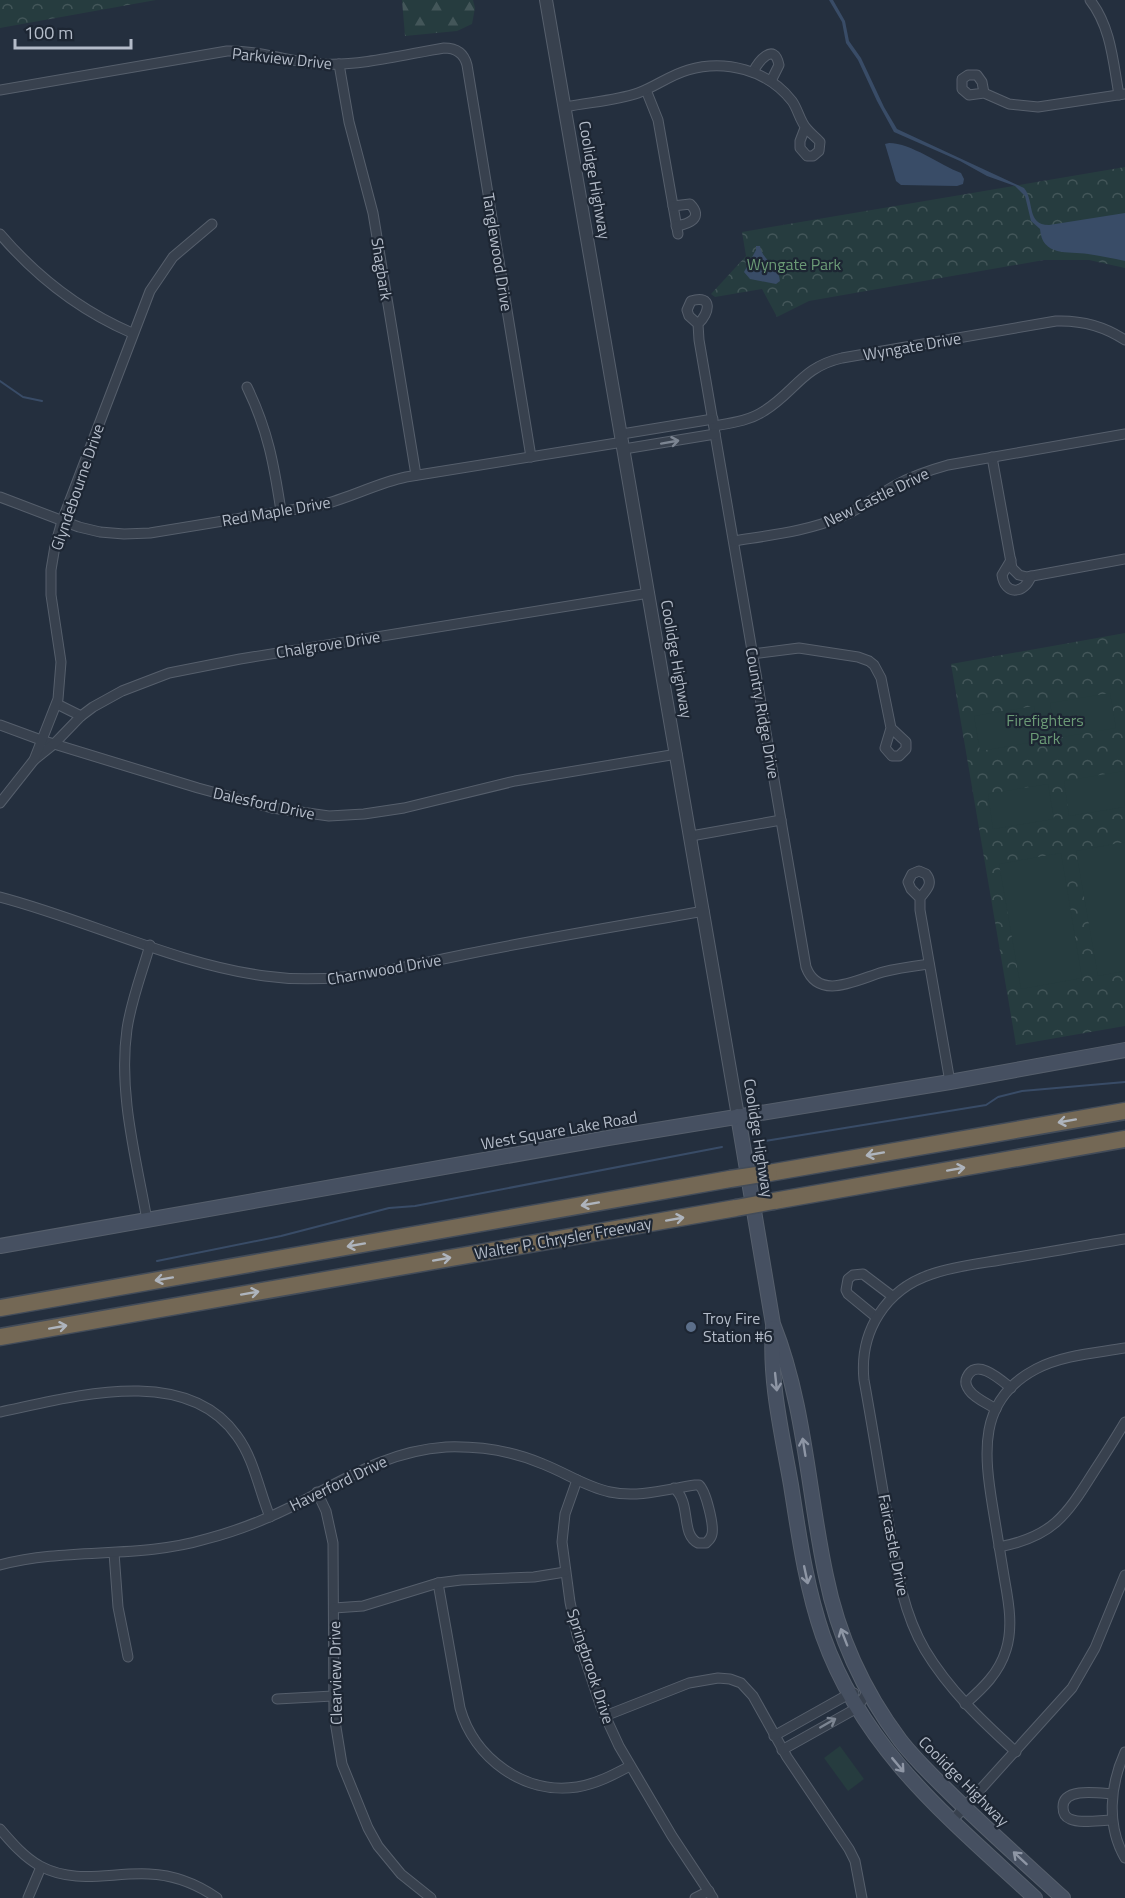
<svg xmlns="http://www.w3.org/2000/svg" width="1125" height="1898" font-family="'Titillium Web',sans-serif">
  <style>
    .forest { fill: url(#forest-firs) }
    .park { fill: url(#park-crowns) }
    .pitch { fill: #263c3f }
    .water { fill: #394c67 }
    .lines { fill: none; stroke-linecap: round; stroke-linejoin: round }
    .stream { stroke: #394c67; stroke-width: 2 }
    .minor-casing { stroke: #565f6c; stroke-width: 11 }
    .tertiary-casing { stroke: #565f6c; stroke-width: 14 }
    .secondary-casing { stroke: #565f6c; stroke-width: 16 }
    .motorway-casing { stroke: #434c59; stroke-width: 19 }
    .minor { stroke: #38414e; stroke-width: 9 }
    .tertiary { stroke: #38414e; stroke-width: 12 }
    .secondary { stroke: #465061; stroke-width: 14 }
    .motorway { stroke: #746855; stroke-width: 16 }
    .motorway-bridge-casing { stroke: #434c59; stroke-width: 19; stroke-linecap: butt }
    .motorway-bridge { stroke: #746855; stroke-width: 16 }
    .oneway { stroke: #7c8592 }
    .oneway2 { stroke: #aeb4bd }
    .oneway3 { stroke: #8e96a5 }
    .service-dot { fill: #5c6f8a; stroke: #1d2633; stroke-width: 2 }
    .labels { text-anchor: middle; stroke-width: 4.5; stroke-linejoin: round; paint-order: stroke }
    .street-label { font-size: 16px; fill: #b4bcc9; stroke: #1d2633 }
    .park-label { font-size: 16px; fill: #6b9a76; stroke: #1d2633 }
    .poi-label { font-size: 16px; fill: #b4bcc9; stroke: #1d2633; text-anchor: start }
  </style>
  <defs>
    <pattern id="forest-firs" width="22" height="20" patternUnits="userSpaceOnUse" patternTransform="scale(1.5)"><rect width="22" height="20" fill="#263c3f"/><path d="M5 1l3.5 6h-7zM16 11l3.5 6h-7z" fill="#435659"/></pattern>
    <pattern id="park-crowns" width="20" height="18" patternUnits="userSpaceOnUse" patternTransform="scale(1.5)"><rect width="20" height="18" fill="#263c3f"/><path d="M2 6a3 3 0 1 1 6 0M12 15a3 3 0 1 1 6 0" fill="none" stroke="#435659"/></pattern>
  </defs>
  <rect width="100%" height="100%" fill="#242f3e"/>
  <polygon class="forest" points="402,0 473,0 475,8 472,24 457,31 405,36"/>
  <g class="park">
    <polygon points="0,0 156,0 0,28"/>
    <polygon points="1125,167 1125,268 1089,260 1044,260 809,301 777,317 762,289 715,297 711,294 746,256 742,232"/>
    <polygon points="1125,633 1125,1026 1016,1045 951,664"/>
  </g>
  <g class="pitch">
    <polygon points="1110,693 1116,728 1056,738 1050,703"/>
    <polygon points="1034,706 1040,741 980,751 974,716"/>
    <polygon points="1124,771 1125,807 1069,816 1064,781"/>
    <polygon points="1048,784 1054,819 993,829 988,794"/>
    <polygon points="1125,842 1125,971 1098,976 1076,851"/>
    <polygon points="1061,853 1082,978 1021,989 999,864"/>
    <polygon points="840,1746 864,1779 848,1791 824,1758"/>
  </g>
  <g class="water">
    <path d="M829,0H833L845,21L849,41L861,58L884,107L897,129L1024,188C1035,201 1026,225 1049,225L1125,213V261C1113,258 1100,256 1088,254C1068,251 1042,257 1040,229L1031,221L1025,196L1015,186L987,176L960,161L894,132L877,101L858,60L846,43L842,22Z"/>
    <path d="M889,143C911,143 940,165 961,173L964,179L963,184L957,186L901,185L896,181L885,144Z"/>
    <path d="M756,246H760C762,260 779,266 780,281L776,284L750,279L744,272L756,250Z"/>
  </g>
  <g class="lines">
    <g class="stream">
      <polyline points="0,381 23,397 42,401"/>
      <polyline points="765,1141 986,1105 998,1097 1022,1091 1125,1082"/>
      <polyline points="157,1261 281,1236 389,1208 415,1206 722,1147"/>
    </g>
    <g class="minor-casing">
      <g id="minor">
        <path d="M1090,0C1111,27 1113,61 1119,95"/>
        <polyline points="339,64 349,122 373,213 416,475"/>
        <path d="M753,72C758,62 774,41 779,65L771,81"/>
        <path d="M0,90L227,51C260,50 291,63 324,64C360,66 407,54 444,48C456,48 464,53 467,65L531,457"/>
        <polyline points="646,90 658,120 678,234"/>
        <polyline points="984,93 982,82 977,75 968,75 962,79 962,89 969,95 984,93 1009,104 1038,107 1125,94"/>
        <path d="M565,107C589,102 615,101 638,93C655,87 670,75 688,70C725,59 768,70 792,101C798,109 800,122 807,129C811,134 816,137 820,142L819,151L813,156H807L800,148V141L805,128"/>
        <path d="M673,206L690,204C704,218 689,224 676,226"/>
        <path d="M0,234C36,276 81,311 132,333"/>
        <path d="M698,324L689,316L687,310L691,301C713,294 710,313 698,324L699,340L806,967C819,1002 858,979 883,972C898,968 914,966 929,964"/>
        <path d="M247,387C268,430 274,465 281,511"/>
        <path d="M714,426C731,423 749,421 764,411C795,392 802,367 842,358L1056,321C1082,320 1104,326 1125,340"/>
        <polyline points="622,434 713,419"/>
        <polyline points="624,449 715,434"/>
        <polyline points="992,457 1012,568 1019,575 1027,577 1125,559"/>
        <path d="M0,497L79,527L100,532L124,534L150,533L321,505C350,498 377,483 406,477L623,442"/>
        <path d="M734,541C771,535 809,531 843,516C862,508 878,495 896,485C912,476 930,470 948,465L1125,434"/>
        <path d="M1011,560L1002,575C1005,596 1025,594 1031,576"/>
        <polyline points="752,654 799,648 858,657 869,661 874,665 881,678 891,728 885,748 892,756 899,756 906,749 906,742 891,728"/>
        <polyline points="57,704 81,716"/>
        <polyline points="0,725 41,740 198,788 272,808 329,816 364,814 404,808 515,781 677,754"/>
        <polyline points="34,760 54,744 81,716 93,707 122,691 169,673 240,659 649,593"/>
        <polyline points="0,803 34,760 58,699 61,662 51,595 51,570 55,546 62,521 150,291 173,257 212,224"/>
        <polyline points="691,836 781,820"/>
        <path d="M0,897C88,920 175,964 265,976C336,986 398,968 467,954C545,938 625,925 704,911"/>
        <path d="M920,898L911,889L908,882L912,874L919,871L926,874C934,884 926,890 920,898V910L950,1082"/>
        <path d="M147,1220C136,1158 118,1092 127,1029C131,1001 142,973 150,945"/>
        <polyline points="876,1317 848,1294 846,1290 848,1279 853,1275 863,1274 892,1296"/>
        <path d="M996,1409C988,1404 974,1398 969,1390C966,1386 965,1381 967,1377C976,1357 1001,1380 1011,1388"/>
        <path d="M0,1412C72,1397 186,1363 237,1436C254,1459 259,1490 270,1517"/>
        <polyline points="577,1480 565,1514 562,1542 570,1602 577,1635 601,1707 619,1746 672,1836 713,1898"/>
        <polyline points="317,1492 326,1511 333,1543 334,1715 342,1764 368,1828 378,1846 401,1874 431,1898"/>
        <path d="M999,1547C1052,1537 1066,1516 1093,1473C1104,1456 1115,1439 1125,1422"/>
        <polyline points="114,1553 118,1607 128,1657"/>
        <path d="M0,1565C68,1547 139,1559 206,1539C237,1531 267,1519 295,1505C345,1479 387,1451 446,1447C479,1446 513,1451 543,1464C566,1473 586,1487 610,1492C638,1498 668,1489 695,1485H699C706,1491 714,1525 712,1534C711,1539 709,1540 706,1543H698C680,1534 692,1503 674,1488"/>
        <path d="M438,1583L460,1708C474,1758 524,1795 577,1787C596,1784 613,1775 630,1766"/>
        <polyline points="334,1608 363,1606 438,1583 461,1580 534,1577 565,1572"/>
        <polyline points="277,1699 333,1696"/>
        <path d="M965,1704C983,1688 999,1673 1006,1650C1013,1628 1009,1604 1005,1582C1001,1558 997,1534 993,1509C984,1454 977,1400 1036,1369C1063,1355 1096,1353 1125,1348"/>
        <polyline points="605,1716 689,1683 718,1678 730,1679 741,1683 753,1696 787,1757 849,1849 855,1861 862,1898"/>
        <polyline points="774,1736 849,1694 854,1693"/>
        <polyline points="782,1750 857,1708 868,1691"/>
        <path d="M1016,1752C982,1721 949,1690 925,1650C901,1609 895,1560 887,1514C879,1469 872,1424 864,1380C859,1331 886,1289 932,1274C957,1265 986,1263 1012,1258C1050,1252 1087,1245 1125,1239"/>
        <path d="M1125,1752C1110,1785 1106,1825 1125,1858"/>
        <path d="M1112,1794C1099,1793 1063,1787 1063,1807C1063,1812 1065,1817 1070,1819C1081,1824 1100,1820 1112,1820"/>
        <polyline points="952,1821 1072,1688 1095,1648 1125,1575"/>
        <path d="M0,1829C12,1843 24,1857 40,1866C76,1885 111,1872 149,1874C174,1875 197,1884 217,1898"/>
        <polyline points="28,1898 41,1867"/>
        <polyline points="695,1898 709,1891"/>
      </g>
    </g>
    <g class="tertiary-casing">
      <polyline id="tertiary" points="546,0 738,1116"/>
    </g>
    <g class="secondary-casing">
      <g id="secondary">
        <path d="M738,1116L773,1324C805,1404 808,1493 826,1576C838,1635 864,1692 900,1740C917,1762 937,1780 956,1799C991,1833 1027,1865 1063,1898"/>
        <polyline points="0,1246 608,1138 950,1082 1125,1050"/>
        <path d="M773,1328C769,1380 782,1434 791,1485C799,1536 806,1587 823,1636C864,1751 950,1819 1035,1898"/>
      </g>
    </g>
    <g class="motorway-casing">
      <g id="motorway">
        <polyline points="769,1173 1125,1111"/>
        <polyline points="774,1201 1125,1139"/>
        <polyline points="0,1308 730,1179"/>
        <polyline points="0,1337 736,1208"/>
      </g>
    </g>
    <use href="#minor" class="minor"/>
    <use href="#tertiary" class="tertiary"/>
    <use href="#secondary" class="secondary"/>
    <use href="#motorway" class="motorway"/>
    <g class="motorway-bridge-casing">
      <g id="motorway-bridge">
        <polyline points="730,1179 769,1173"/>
        <polyline points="736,1208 774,1201"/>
      </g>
    </g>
    <use href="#motorway-bridge" class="motorway-bridge"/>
  </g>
  <defs><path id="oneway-shaft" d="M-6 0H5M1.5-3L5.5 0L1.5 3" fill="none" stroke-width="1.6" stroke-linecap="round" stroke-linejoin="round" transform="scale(1.5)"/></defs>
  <g class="oneway">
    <use href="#oneway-shaft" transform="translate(670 442) rotate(-10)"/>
    <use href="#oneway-shaft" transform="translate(828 1723) rotate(-30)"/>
  </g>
  <g class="oneway2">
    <use href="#oneway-shaft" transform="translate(1067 1121) rotate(170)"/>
    <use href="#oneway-shaft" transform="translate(875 1154) rotate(170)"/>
    <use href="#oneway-shaft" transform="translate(956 1169) rotate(-10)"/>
    <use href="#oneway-shaft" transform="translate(590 1204) rotate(170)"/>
    <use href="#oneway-shaft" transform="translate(675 1219) rotate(-10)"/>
    <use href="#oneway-shaft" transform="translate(356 1245) rotate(170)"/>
    <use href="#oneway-shaft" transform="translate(442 1259) rotate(-10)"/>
    <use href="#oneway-shaft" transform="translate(164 1279) rotate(170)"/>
    <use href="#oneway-shaft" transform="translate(250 1293) rotate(-10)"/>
    <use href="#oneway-shaft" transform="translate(58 1327) rotate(-10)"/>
  </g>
  <g class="oneway3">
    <use href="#oneway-shaft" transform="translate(776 1382) rotate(84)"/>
    <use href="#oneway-shaft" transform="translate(804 1447) rotate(-99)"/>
    <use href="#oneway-shaft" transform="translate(806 1575) rotate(78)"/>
    <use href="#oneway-shaft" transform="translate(844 1637) rotate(-111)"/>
    <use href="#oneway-shaft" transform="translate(898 1765) rotate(50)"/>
    <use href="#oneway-shaft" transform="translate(1020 1858) rotate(-137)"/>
  </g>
  <circle class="service-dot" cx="691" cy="1327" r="6"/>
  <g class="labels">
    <g class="street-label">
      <text transform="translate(282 58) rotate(6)" y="6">Parkview Drive</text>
      <text transform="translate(595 180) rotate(80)" y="6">Coolidge Highway</text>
      <text transform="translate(498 252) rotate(81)" y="6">Tanglewood Drive</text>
      <text transform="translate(382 269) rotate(81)" y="6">Shagbark</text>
      <text transform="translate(912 346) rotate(-10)" y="6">Wyngate Drive</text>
      <text transform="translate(77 487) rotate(-71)" y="6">Glyndebourne Drive</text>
      <text transform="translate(876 497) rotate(-26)" y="6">New Castle Drive</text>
      <text transform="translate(276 511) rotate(-10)" y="6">Red Maple Drive</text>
      <text transform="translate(328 644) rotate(-9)" y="6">Chalgrove Drive</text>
      <text transform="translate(677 659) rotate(80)" y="6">Coolidge Highway</text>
      <text transform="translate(763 713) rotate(80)" y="6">Country Ridge Drive</text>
      <text transform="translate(264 803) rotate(12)" y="6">Dalesford Drive</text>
      <text transform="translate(384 969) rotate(-10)" y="6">Charnwood Drive</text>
      <text transform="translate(559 1130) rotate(-10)" y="6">West Square Lake Road</text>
      <text transform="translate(759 1138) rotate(81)" y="6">Coolidge Highway</text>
      <text transform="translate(563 1238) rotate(-10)" y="6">Walter P. Chrysler Freeway</text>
      <text transform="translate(338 1483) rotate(-26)" y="6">Haverford Drive</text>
      <text transform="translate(894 1545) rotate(79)" y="6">Faircastle Drive</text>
      <text transform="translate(591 1666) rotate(72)" y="6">Springbrook Drive</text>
      <text transform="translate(335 1673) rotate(-91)" y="6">Clearview Drive</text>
      <text transform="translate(964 1781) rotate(45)" y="6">Coolidge Highway</text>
    </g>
    <g class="park-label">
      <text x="794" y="270">Wyngate Park</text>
      <text x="1045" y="726">Firefighters<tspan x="1045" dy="18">Park</tspan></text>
    </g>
    <g class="poi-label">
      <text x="703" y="1324">Troy Fire<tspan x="703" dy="18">Station #6</tspan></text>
    </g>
  </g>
  <path d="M15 39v9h116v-9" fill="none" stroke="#b4bcc9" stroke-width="3"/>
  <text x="24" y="39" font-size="18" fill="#b4bcc9" stroke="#1d2633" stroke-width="4.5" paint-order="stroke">100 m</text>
</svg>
